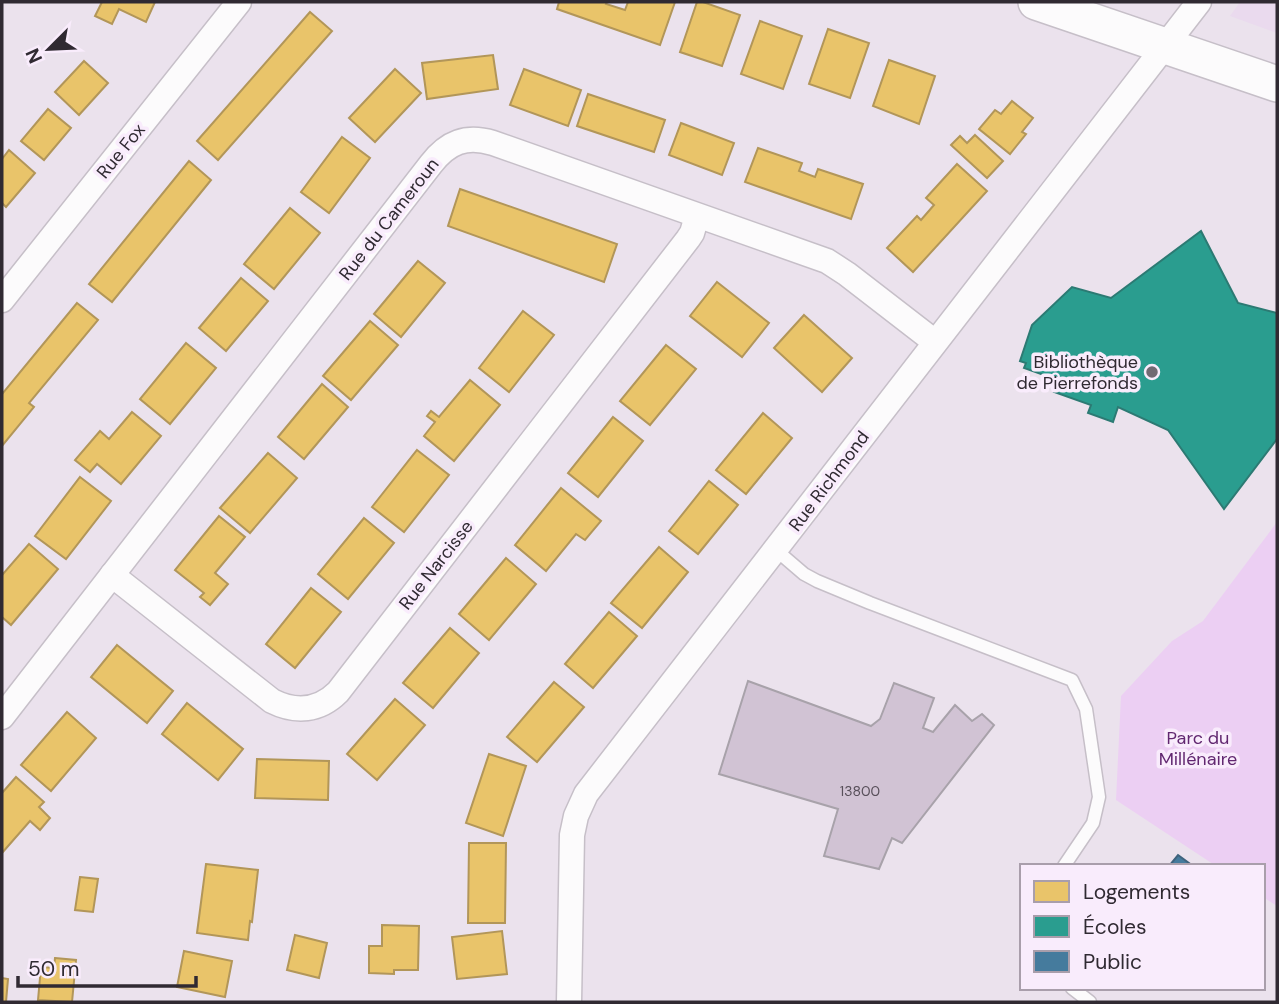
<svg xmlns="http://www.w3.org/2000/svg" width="1279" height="1004" font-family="'DM Sans',sans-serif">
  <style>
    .built { fill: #eadaee }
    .green { fill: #eccff3 }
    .homes { fill: #e9c46a; stroke: #b29659; stroke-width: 2 }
    .schools { fill: #2a9d8f; stroke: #2c7a73; stroke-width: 2 }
    .public { fill: #457b9d; stroke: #3f637d; stroke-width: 2 }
    .building { fill: #d1c3d4; stroke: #a8a2aa; stroke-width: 2 }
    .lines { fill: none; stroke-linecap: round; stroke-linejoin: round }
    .lane-casing { stroke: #c6bfc8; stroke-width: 15 }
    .street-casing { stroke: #c6bfc8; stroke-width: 27 }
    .secondary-casing { stroke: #c6bfc8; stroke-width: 38 }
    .lane { stroke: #fcfbfc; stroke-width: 12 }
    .street { stroke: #fcfbfc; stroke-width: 24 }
    .secondary { stroke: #fcfbfc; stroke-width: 35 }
    .poi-dot { fill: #716a73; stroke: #f9ecfc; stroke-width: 2.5 }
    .labels { text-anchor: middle; stroke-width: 7; stroke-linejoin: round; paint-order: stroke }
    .number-label { font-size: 14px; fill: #58505a }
    .street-label { font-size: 18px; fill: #302a32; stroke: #f9ecfc }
    .poi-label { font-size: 18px; fill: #302a32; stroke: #f9ecfc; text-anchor: end }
    .park-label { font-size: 18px; fill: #612770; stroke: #f9ecfc }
  </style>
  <rect width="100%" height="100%" fill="#ebe2ed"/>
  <polygon class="built" points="1240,2 1277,2 1277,33 1230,16"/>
  <polygon class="green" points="1277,522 1277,906 1263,897 1263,866 1216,866 1116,800 1121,696 1172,641 1203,621"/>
  <g class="homes">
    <polygon points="102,2 155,2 146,22 119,9 112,24 95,16"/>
    <polygon points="559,2 607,2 606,4 625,10 628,2 675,2 660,45 557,9"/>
    <polygon points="697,2 703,2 740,15 722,66 680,52"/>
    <polygon points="310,12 332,31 218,160 197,141"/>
    <polygon points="760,21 802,36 783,89 741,74"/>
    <polygon points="828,29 869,43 850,98 809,84"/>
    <polygon points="493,55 498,89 427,99 422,63"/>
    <polygon points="889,60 935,76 919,124 873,106"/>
    <polygon points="84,61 108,83 79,115 55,92"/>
    <polygon points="395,69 421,93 375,142 349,118"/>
    <polygon points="524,69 581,90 568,126 510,105"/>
    <polygon points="588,94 665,120 654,152 577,126"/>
    <polygon points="1012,101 1033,118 1022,132 1026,134 1010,154 979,129 995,110 1001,114"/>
    <polygon points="48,109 71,128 44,160 21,141"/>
    <polygon points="681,123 734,143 722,175 669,155"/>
    <polygon points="975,135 1003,161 987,178 951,145 960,136 967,143"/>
    <polygon points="342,137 370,158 329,213 301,192"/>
    <polygon points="758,148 802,163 799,171 815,177 818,169 863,184 851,219 745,182"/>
    <polygon points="9,150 35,173 6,207 2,203 2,159"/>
    <polygon points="189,161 211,180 112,302 89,284"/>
    <polygon points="957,164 987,191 913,272 887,248 917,216 921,220 934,205 926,198"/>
    <polygon points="460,189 617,244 604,282 448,226"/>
    <polygon points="290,208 320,233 274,289 244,264"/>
    <polygon points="418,261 445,283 401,337 374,314"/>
    <polygon points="241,278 268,301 226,351 199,328"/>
    <polygon points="717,282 769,323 742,357 690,316"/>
    <polygon points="77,303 98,320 29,403 34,407 2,446 2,394"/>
    <polygon points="523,311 554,335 509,392 479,368"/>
    <polygon points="804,315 852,358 822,392 774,348"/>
    <polygon points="370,321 398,345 351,400 323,376"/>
    <polygon points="186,343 216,368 170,424 140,399"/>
    <polygon points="666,345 696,369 650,425 620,401"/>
    <polygon points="470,380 500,405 454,461 424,436 435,422 427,416 431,411 439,417"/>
    <polygon points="322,384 348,407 304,459 278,437"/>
    <polygon points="132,412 161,436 121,484 97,464 90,472 75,460 100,431 109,439"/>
    <polygon points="763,413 792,438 746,494 716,470"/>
    <polygon points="613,417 643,441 598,497 568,473"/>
    <polygon points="417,450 449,475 404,532 372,507"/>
    <polygon points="268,453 297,478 250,533 220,508"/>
    <polygon points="80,477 111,501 66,559 35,536"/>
    <polygon points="709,481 738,505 698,554 669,531"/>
    <polygon points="561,488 601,521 585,540 576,534 546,571 515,545"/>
    <polygon points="219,516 245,537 215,573 228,584 210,605 200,597 204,593 175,570"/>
    <polygon points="364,518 394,543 348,599 318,574"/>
    <polygon points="29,544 58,569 11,625 2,617 2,575"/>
    <polygon points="659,547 688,572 642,628 611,603"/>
    <polygon points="506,558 536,584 489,640 459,614"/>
    <polygon points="311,588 341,612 295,668 266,644"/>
    <polygon points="609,612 637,636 593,688 565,664"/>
    <polygon points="450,628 479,653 433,708 403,683"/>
    <polygon points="117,645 173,691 147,723 91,677"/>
    <polygon points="554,682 584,707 537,762 507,737"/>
    <polygon points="395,699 425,725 377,780 347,754"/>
    <polygon points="187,703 243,749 218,780 162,734"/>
    <polygon points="67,712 96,738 51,791 21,765"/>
    <polygon points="489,754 526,766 503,836 466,823"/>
    <polygon points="257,759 329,761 328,800 255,798"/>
    <polygon points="16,777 44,802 39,807 50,818 40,830 30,821 2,853 2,793"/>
    <polygon points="469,843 506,843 505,923 468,923"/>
    <polygon points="206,864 258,870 252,922 250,921 248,940 197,933"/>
    <polygon points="80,877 98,879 93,912 75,910"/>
    <polygon points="382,925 419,926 418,970 394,970 394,974 369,973 369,946 382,946"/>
    <polygon points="502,931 507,974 457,979 452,937"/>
    <polygon points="295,935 327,943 319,978 287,970"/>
    <polygon points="184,951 232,961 225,997 177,987"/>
    <polygon points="55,958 76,960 72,1002 38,1000 41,967 54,968"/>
    <polygon points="2,978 8,979 6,1002 2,1002"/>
  </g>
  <polygon class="schools" points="1201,231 1238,303 1277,313 1277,439 1224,509 1168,430 1118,407 1113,422 1088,413 1091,405 1054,392 1058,380 1024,368 1026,363 1020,361 1032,325 1072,287 1111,298"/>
  <polygon class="public" points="1178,855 1193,866 1169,866"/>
  <polygon class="building" points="748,681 871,726 880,719 894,683 934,698 923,728 933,732 955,705 972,721 982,714 994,725 902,843 892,838 879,869 824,856 838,809 719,774"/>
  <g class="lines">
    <g class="lane-casing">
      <g id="lane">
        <polyline points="776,550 804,574 817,581 870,603 1072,680 1086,709 1099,797 1093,823 1064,866"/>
        <polyline points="1072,988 1090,1002"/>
      </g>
    </g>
    <g class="street-casing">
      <g id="street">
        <polyline points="2,300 239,2"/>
        <path d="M112,575L272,701C296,713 319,711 338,692L688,239L692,233L697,216"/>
        <path d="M2,717L431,164C448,142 466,135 493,143L827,261L847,274L935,342"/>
        <polyline points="569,1002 572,835 576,816 586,794 1199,2"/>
      </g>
    </g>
    <g class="secondary-casing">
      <polyline id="secondary" points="1036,2 1277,84"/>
    </g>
    <use href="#lane" class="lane"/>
    <use href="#street" class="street"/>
    <use href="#secondary" class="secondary"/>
  </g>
  <circle class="poi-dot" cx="1152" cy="372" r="7"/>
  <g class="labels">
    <g class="number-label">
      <text x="860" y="796">13800</text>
    </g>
    <g class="street-label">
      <text transform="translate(121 151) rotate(-51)" y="6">Rue Fox</text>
      <text transform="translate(389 219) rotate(-52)" y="6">Rue du Cameroun</text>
      <text transform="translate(829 481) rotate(-53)" y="6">Rue Richmond</text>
      <text transform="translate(436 565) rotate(-52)" y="6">Rue Narcisse</text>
    </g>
    <g class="poi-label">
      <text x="1138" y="368">Bibliothèque<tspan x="1138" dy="21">de Pierrefonds</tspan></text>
    </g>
    <g class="park-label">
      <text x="1198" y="744">Parc du<tspan x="1198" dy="21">Millénaire</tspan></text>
    </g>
  </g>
  <rect width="1279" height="1004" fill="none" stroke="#302a32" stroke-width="7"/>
  <rect x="1020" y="864" width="245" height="126" fill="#f9ecfc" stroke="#a99eab" stroke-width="2"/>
  <rect x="1034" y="881" width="35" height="21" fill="#e9c46a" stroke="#a99eab" stroke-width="2"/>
  <text x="1083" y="899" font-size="21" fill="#302a32">Logements</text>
  <rect x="1034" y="916" width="35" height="21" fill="#2a9d8f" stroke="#a99eab" stroke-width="2"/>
  <text x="1083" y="934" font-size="21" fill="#302a32">Écoles</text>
  <rect x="1034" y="951" width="35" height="21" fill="#457b9d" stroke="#a99eab" stroke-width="2"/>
  <text x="1083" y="969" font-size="21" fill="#302a32">Public</text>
  <g transform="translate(49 49) rotate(246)" stroke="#f9ecfc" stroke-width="5" paint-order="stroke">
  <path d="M0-5L12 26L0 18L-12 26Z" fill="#302a32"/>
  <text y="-10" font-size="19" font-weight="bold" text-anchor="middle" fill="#302a32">N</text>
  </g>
  <path d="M18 976v10h178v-10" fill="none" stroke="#302a32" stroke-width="3.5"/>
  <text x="28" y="976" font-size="21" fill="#302a32" stroke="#f9ecfc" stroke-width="5" paint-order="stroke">50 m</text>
</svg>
